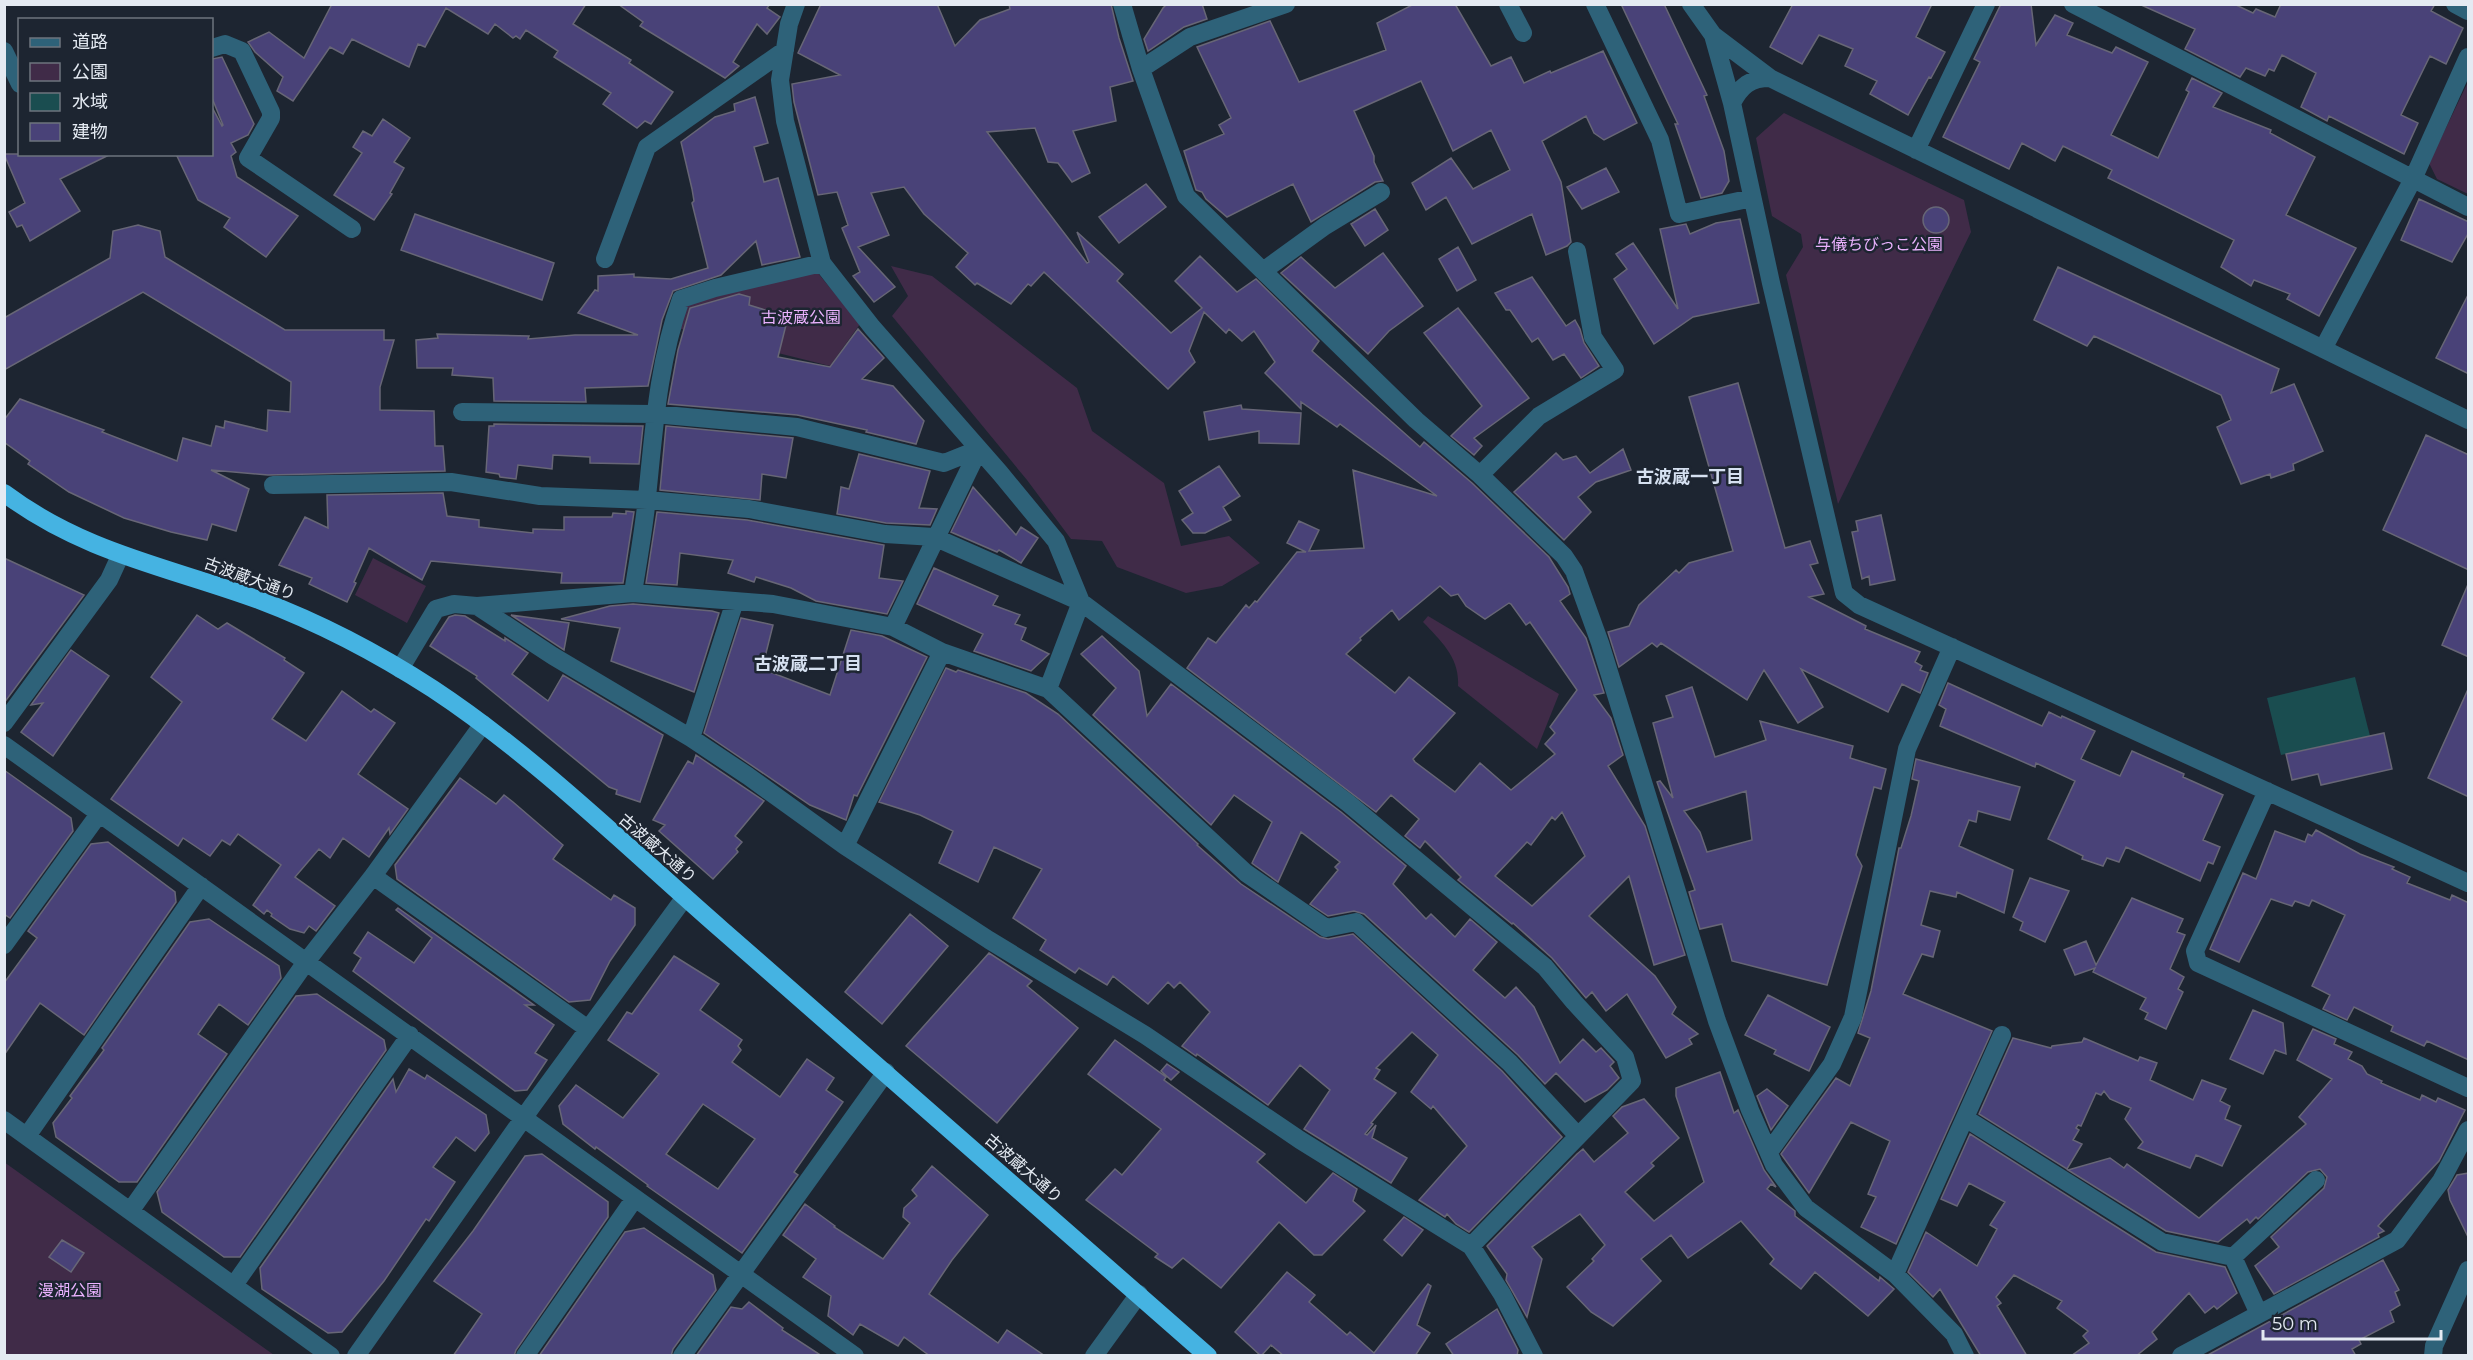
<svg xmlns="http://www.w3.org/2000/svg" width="2473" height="1360" font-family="Montserrat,'Noto Sans JP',sans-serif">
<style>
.green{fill:#402b48}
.water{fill:#1a4d50}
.building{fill:#494278;stroke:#676676;stroke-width:1.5;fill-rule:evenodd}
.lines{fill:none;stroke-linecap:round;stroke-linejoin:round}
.minor{stroke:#2e6279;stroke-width:18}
.highway{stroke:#45b3e2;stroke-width:18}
.labels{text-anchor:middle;stroke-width:5;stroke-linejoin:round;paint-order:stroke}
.park-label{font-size:16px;fill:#eab2fe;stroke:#1d2531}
.street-label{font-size:16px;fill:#e4eaf2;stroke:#1d2531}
.neighbourhood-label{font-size:18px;font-weight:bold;fill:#d5e0f0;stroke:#1d2531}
</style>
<rect width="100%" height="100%" fill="#1d2531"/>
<path class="green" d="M2468 82V194L2437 179 2429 163Z
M1784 113 1964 200 1971 232 1838 504 1786 275 1803 247 1801 234 1772 216 1756 138Z
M891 266 932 276 1077 388 1092 431 1164 483 1181 546 1229 536 1260 563 1222 586 1186 593 1117 567 1102 541 1071 539 1027 480 892 316 908 296Z
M817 272 860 324 830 366 677 328 685 302Z
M373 558 426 586 407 623 355 595Z
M1428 616 1559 694 1537 749 1458 686C1460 658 1441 641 1423 622Z
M4 1162 25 1177 274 1355H5Z"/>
<path class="water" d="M2355 677 2370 736 2281 755 2267 698Z"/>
<path class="building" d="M332 4H586L573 24 631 60 629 63 673 92 651 124 645 121 637 128 603 104 611 93 554 57 558 51 526 30 520 39 516 36 513 38 495 24 488 34 446 8 425 47 418 44 409 67 352 39 343 54 330 47 293 101 277 91 283 77 255 52 248 42 269 32 304 58Z
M618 4H770L767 8 780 17 767 34 757 24 733 62 739 66 725 78 640 26 643 22Z
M821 4H937L955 46 980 20 1010 9 1009 4H1111L1119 38 1133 81 1110 87 1116 121 1073 131 1090 173 1072 182 1058 163 1048 162 1035 128 987 132 1087 263 1089 262 1077 232 1123 274 1117 281 1171 333 1202 308 1175 281 1200 256 1237 292 1256 279 1319 341 1312 351 1420 447 1424 442 1472 483 1549 557 1568 587 1570 594 1560 601 1586 638 1604 693 1594 695 1611 718 1623 755 1608 766 1645 826 1685 955 1654 965 1629 876 1589 916 1655 976 1676 1007 1672 1014 1698 1034 1689 1039 1692 1044 1666 1058 1627 994 1606 1011 1592 992 1586 998 1552 958 1513 923 1512 924 1458 880 1461 877 1425 841 1420 848 1405 836 1419 819 1391 795 1376 812 1187 668 1208 638 1216 643 1246 605 1249 608 1255 601 1257 602 1297 552H1306L1287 543 1299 521 1319 530 1309 551 1364 548 1353 470 1437 496 1340 424 1337 427 1301 402V409L1265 373 1275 362 1254 331 1242 341 1229 329 1226 333 1204 312 1189 351 1195 362 1168 389 1044 272 1031 286 1028 284 1011 304 977 283 975 285 956 267 968 253 924 214 904 187 871 193 889 235 858 247 895 287 874 302 853 276 860 272 842 228 848 225 837 192 818 195 794 102 792 84 840 75 798 53ZM1440 586 1451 596 1458 594 1466 606 1485 619 1509 603 1511 604 1526 625 1530 622 1577 690 1550 727 1555 733 1545 744 1555 754 1511 790 1480 763 1455 792 1415 762 1413 759 1455 713 1409 677 1395 693 1346 654 1361 640 1360 638 1392 610 1399 620ZM1562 812 1585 856 1532 906 1495 876 1527 842 1531 845 1552 817 1555 820Z
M1167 4H1202L1207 19 1184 27 1148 51 1144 39 1163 8Z
M1414 4H1455L1491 66 1511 57 1524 83 1550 71 1551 73 1603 51 1637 123 1604 140 1594 133 1586 116 1542 141 1561 182 1571 242 1567 246 1546 255 1532 214 1472 244 1446 197 1426 210 1412 183 1451 158 1473 189 1510 170 1491 130 1453 151 1421 81 1354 111 1374 156V162L1383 181 1375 182 1311 222 1293 184 1227 217 1206 199 1202 192 1196 190 1184 151 1224 134 1219 125 1231 118 1197 47 1270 21 1299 82 1386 50 1377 23Z
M1621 4H1664L1707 95 1704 96 1724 151 1729 181 1722 193 1701 198 1675 124H1678Z
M1793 4H1932L1916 37 1945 52 1931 78 1929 77 1908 115 1870 94 1877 81 1845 66 1853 49 1819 35 1802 64 1770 47Z
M2001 4H2031L2036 45 2055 15 2073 23 2067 35 2112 53 2116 47 2148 62 2111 135 2158 158 2189 92 2186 90 2192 78 2222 93 2213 107 2271 130 2270 133 2315 157 2286 215 2356 248 2319 316 2287 299 2290 294 2254 280 2251 286 2221 267 2234 240 2108 178 2112 170 2063 146 2055 161 2022 143 2009 169 1943 137 1980 62 1974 59Z
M2139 4H2234L2253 13 2256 9 2275 17 2281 4H2435L2431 11 2463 28 2446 64 2430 56 2401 115 2418 123 2404 154 2329 116 2327 121 2301 107 2316 73 2282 55 2274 71 2269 69 2265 76 2246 68 2240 77 2185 49 2195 29Z
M222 57 254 124 248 135 231 143 236 152 231 156 237 177 298 216 266 257 224 227 230 218 198 200 176 154H212V107L222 126 223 125 212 98V59Z
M755 97 768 143 754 147 764 182 778 178 800 257 762 265 756 241 721 275 673 291 662 320 648 386 585 388 586 402 494 401 493 378 452 375 453 368H417L416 340 438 338 437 334 529 336 528 339 575 335H638L578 313 595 290 598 291V276L634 274V277L671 279 708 268 692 203 694 201 692 189 681 142 715 117 735 111 734 104Z
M383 119 410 138 394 162 404 168 390 193 392 194 374 220 334 195 362 153 353 147 363 131 372 136Z
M4 154H111L60 179 80 211 30 241 22 225 17 227 9 212 25 203Z
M1606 168 1619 192 1582 209 1567 187Z
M1146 184 1166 207 1119 243 1099 217Z
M2419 199 2469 222V232L2452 262 2401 240Z
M1923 220a13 13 0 1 1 26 0a13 13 0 1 1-26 0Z
M1375 209 1388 230 1365 246 1351 224Z
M415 214 554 263 542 300 401 250Z
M1740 219 1759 303 1693 317 1654 344 1614 279 1627 269 1616 254 1633 243 1678 309 1660 229 1686 224 1690 234 1716 223Z
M138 225 160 231 165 257 285 330H384V340H394L380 387V410L434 411 435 446H443L445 471 268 475 211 470 249 489 236 531 212 524 207 540 171 532 124 518 69 492 28 464 30 461 4 442V420L20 399 104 430 102 432 177 461 183 438 211 446 216 426 224 428 225 421 267 431 268 410 290 412 291 382 143 292 4 370V318L110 258 113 231Z
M1458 247 1476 280 1457 291 1439 259Z
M1383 253 1423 306 1389 331 1368 354 1281 273 1301 257 1335 288Z
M2058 267 2279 369 2271 393 2294 384 2323 451 2293 464 2294 470 2271 478 2270 474 2241 484 2217 427 2231 420 2221 395 2094 336 2087 346 2034 320Z
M1532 277 1566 326 1575 320 1580 329 1584 343 1599 366 1581 378 1564 354 1553 360 1538 338 1532 342 1510 310H1506L1495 293Z
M2469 293V374L2436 358Z
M739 294 750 297 749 305 788 317 778 357 830 367 858 329 884 358 862 379 893 386 924 421 916 444 866 432 867 430 797 415 668 404 678 350 690 308Z
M1458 308 1529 398 1474 438 1482 446 1474 455 1451 436 1482 406 1424 333Z
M1738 383 1785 548 1810 541 1818 563 1810 565 1824 594 1809 597 1866 626 1865 629 1920 652 1915 662 1922 666 1920 670 1928 673 1920 693 1902 684 1888 712 1801 669 1823 707 1798 723 1764 670 1747 700 1661 643 1657 647 1652 643 1619 667 1608 632 1629 626 1639 605 1676 570 1679 573 1689 563 1733 551 1689 397Z
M1241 405 1242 409 1301 413 1299 444 1259 443V431L1209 440 1204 412Z
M494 424 643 426 639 464 590 463V457L553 455 552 469 518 465 516 479 500 477 499 474 486 472 489 426H494Z
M666 426 793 438 786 478 762 474 760 500 660 490Z
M2426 435 2469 455V570L2383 530Z
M1623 449 1631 470 1596 482 1578 497 1591 512 1564 540 1514 492 1556 453 1563 460 1576 456 1590 473Z
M859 454 930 471 919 508 937 509 930 525 886 523 837 514 841 487 849 489Z
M1219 466 1240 496 1223 507 1231 520 1205 533H1193L1182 520 1193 513 1179 491Z
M973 487 1016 535 1021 527 1038 538 1021 563 999 550 997 552 951 532Z
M443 493 447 516 479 520V527L533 533V529L564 530V517H612L613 513 626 514V511L634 512 623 583H561L562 573 431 561 422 580 369 548 354 582 356 583 347 602 309 584 312 578 279 565 305 517 328 528 327 495Z
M657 512 747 520 884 545 879 578 903 581 887 614 816 601 791 588 756 577 754 582 728 573 733 560 680 553 677 585 646 583Z
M1881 515 1895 580 1870 585 1869 576 1862 579 1852 532 1858 531 1856 521Z
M4 558 84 595 4 703Z
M934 568 998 596 993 605 1020 615 1015 624 1026 628 1021 640 1049 654 1031 671 974 651 983 634 917 604Z
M2469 582V657L2442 645Z
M633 604 712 611 719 613 694 692 611 661 620 628 561 619 610 606Z
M197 615 218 629 227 623 285 658 284 660 304 673 272 719 306 741 342 691 371 712 374 709 395 723 358 774 408 809 390 834 389 828 369 857 343 838 330 858 319 849 295 877 335 906 316 931 309 926 304 933 290 929 271 916 272 914 267 910 264 914 253 905 281 865 238 834 230 845 222 840 210 856 183 838 178 846 111 799 182 702 151 677Z
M455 615 465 616 505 641V638L528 653 512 674 548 701 563 675 663 735 640 802 616 794 617 790 609 787 476 678 477 676 430 646 449 617Z
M511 615 569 623 564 650Z
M741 618 773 625 762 669 830 695 851 630 882 636 927 657 857 796 854 795 846 820 810 805 704 733Z
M1102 636 1139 671 1147 716 1171 684 1341 812 1406 866 1393 884 1426 919 1431 914 1455 937 1470 919 1497 942 1473 970 1505 998 1516 987 1534 1007 1560 1063 1583 1039 1596 1052 1601 1048 1614 1062 1610 1066 1619 1078 1607 1090 1585 1102 1556 1073 1545 1084 1518 1055 1364 914 1354 911 1328 916 1310 904 1338 870 1335 867 1340 862 1301 832 1278 882 1253 864 1252 863 1272 822 1234 795 1211 825 1093 715 1116 688 1081 654Z
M71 650 109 676 53 756 21 732 43 703 31 705Z
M946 668 956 672 958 670 1026 693 1058 714 1198 844 1197 845 1241 884 1320 937 1328 939 1353 934 1502 1071 1562 1137 1469 1232 1456 1224 1447 1214 1445 1217 1419 1200 1467 1146 1433 1106 1431 1109 1411 1092 1438 1055 1412 1032 1376 1068 1380 1070 1374 1079 1396 1093 1371 1123 1373 1124 1365 1134 1367 1135 1376 1125 1372 1138 1407 1158 1391 1183 1304 1129 1330 1090 1300 1065 1268 1105 1197 1054 1196 1056 1182 1046 1210 1012 1180 982 1174 988 1168 982 1148 1004 1113 976 1107 985 1079 968 1075 973 1040 950 1046 940 1013 918 1042 869 994 847 978 882 939 863 953 831 920 815 879 802Z
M1948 683 2042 726 2049 712 2061 718 2062 716 2095 731 2081 759 2120 776 2132 751 2184 774 2183 777 2223 795 2203 840 2220 847 2213 864 2208 862 2200 881 2126 847 2119 862 2107 858 2103 866 2082 859 2083 856 2048 839 2075 781 2036 763 2035 767 1940 726 1946 709 1939 705Z
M1692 687 1715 757 1766 740 1760 721 1853 746 1850 758 1886 769 1881 789 1874 787 1856 855 1862 866 1827 985 1732 961 1722 924 1700 929 1689 892 1695 890 1657 782 1660 781 1673 798 1653 723 1673 717 1666 696ZM1746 791 1752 840 1707 852 1700 832 1684 811Z
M2469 687V797L2428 778Z
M2384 733 2392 769 2321 785 2318 774 2292 780 2286 754Z
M696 755 764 801 735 836 742 842 736 849 738 852 713 879 659 831 665 825 653 820 688 761 693 764Z
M1916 759 2020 787 2010 820 1978 811 1976 822 1969 820 1959 846 2013 870 2004 913 1957 892 1956 897 1930 891 1921 925 1940 931 1933 957 1922 954 1903 994 1992 1031 1896 1244 1861 1227 1876 1197 1868 1194 1890 1141 1851 1122 1809 1193 1781 1154 1836 1078 1850 1086 1870 1038 1858 1033 1871 991 1899 848H1901L1911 816 1919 781 1912 779Z
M4 770 71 818 73 831 10 918 4 914Z
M460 778 496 804 504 795 513 802 563 845 553 859 611 900 614 895 635 908V925L610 961 590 1000 569 1002 397 879 395 865Z
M2316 830 2360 854 2394 867 2392 869 2410 877 2407 883 2450 900 2452 895 2469 903V1060L2427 1041 2424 1046 2391 1031 2393 1026 2354 1007 2347 1020 2323 1009 2330 995 2312 986 2345 915 2312 900 2309 906 2295 901 2292 906 2271 899 2239 962 2210 949 2243 873 2256 879 2275 831 2305 842 2308 834 2312 836Z
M108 842 175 892 176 902 84 1035 40 1003 4 1055V983L37 938 28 931 91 844Z
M2030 878 2069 891 2045 942 2020 930 2023 922 2013 917Z
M2132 898 2183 919 2177 932 2185 935 2170 969 2184 977 2178 989 2183 992 2166 1029 2145 1019 2148 1013 2140 1009 2146 998 2093 972 2095 968 2075 975 2064 950 2086 941 2096 965Z
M398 908 534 1005H525L554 1025 535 1053 547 1060 527 1090 515 1091 353 971 361 958 354 953 368 932 414 963 432 938 396 910Z
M910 914 948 946 882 1024 845 992Z
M209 919 279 966 281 978 248 1025 219 1004 198 1034 227 1054 137 1182H119L56 1137 53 1123 72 1098 70 1096 104 1050 102 1048 190 922Z
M989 953 1032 981 1027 986 1078 1028 997 1123 906 1046Z
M674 956 719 984 700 1010 742 1040 738 1046 741 1050 732 1062 780 1097 807 1059 834 1078 826 1090 843 1102 794 1172 798 1175 742 1253 647 1186 648 1185 596 1147 595 1149 563 1124 559 1106 576 1085 623 1118 659 1074 608 1040 627 1012 632 1014ZM703 1104 755 1139 718 1189 666 1154Z
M317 994 384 1040 386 1050 240 1257H224L162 1212 157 1192 296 996Z
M1768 995 1830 1027 1809 1071 1774 1054 1776 1050 1745 1035Z
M2253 1010 2283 1023 2286 1054 2275 1050 2263 1074 2230 1059Z
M2313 1029 2336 1039 2334 1044 2352 1052 2348 1059 2362 1066 2367 1074 2382 1081 2381 1083 2420 1100 2422 1095 2436 1102 2438 1098 2465 1110 2439 1161 2378 1226 2384 1231 2378 1234 2379 1237 2274 1294 2255 1266 2279 1247 2271 1237 2324 1188 2327 1177 2320 1169 2308 1172 2258 1219 2256 1217 2250 1223 2247 1219 2218 1242 2166 1231 2068 1170 2110 1158 2124 1168 2127 1164 2199 1218 2306 1124 2299 1117 2332 1079 2297 1060Z
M2013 1038 2051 1048 2052 1046 2082 1042 2084 1038 2138 1061 2140 1057 2157 1063 2150 1080 2193 1100 2202 1080 2226 1089 2220 1101 2230 1106 2225 1119 2241 1126 2222 1166 2196 1155 2190 1168 2138 1148 2143 1142 2125 1119 2131 1108 2110 1099 2104 1091 2101 1095 2096 1093 2081 1126 2078 1125 2076 1128 2079 1130 2073 1140 2082 1144 2067 1169 1979 1114Z
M1115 1040 1166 1077 1164 1080 1265 1154 1257 1162 1306 1203 1333 1173 1357 1189 1353 1201 1365 1211 1322 1255H1314L1279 1222 1221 1288 1183 1258 1172 1268 1155 1257 1158 1254 1086 1200 1115 1169 1122 1175 1161 1129 1088 1074Z
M1167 1064 1179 1072 1171 1080 1161 1071Z
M409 1069 425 1079 427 1075 486 1115 489 1133 475 1151 456 1137 433 1167 455 1182 429 1221 426 1219 384 1281 342 1332 328 1333 262 1289 260 1268 393 1079 396 1092Z
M1720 1072 1734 1113 1738 1110 1764 1170 1776 1187 1771 1184 1767 1189 1795 1211V1216L1879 1281 1880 1277 1894 1289 1868 1316 1815 1272 1801 1289 1770 1264 1774 1259 1741 1221 1688 1258 1671 1235 1641 1259 1661 1281 1613 1326 1591 1312 1567 1287 1594 1261 1592 1259 1605 1245 1580 1214 1532 1247 1542 1259 1527 1317 1506 1280 1507 1274 1487 1246 1577 1154 1583 1149 1594 1162 1628 1133 1613 1116 1622 1107 1644 1099 1679 1138 1651 1163 1654 1166 1625 1192 1654 1221 1704 1182 1676 1096V1088Z
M1767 1089 1788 1106 1771 1130 1757 1096Z
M1970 1134 2156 1252 2225 1267 2237 1293 2217 1309 2214 1306 2205 1313 2189 1293 2152 1332 2157 1339 2136 1356H2071L2089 1343 2083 1336 2088 1331 2057 1308 2062 1301 2014 1275 1996 1297 2001 1303 1997 1306 2027 1356H1981L1940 1289 1933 1297 1908 1272 1926 1232 1977 1266 1997 1229 1990 1225 2005 1202 1969 1183 1957 1206 1941 1199Z
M542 1154 608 1202V1217L516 1350 514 1356H453L482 1314 434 1281 473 1231 525 1156Z
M932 1166 988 1215 952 1260 929 1294 998 1343 1007 1330 1045 1356H930L904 1337 898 1346 860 1324 853 1335 828 1316 831 1296 803 1277 816 1259 783 1235 805 1204 835 1226 834 1227 883 1259 910 1223 903 1217 904 1208 917 1196 912 1190Z
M2469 1173V1239L2450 1200 2448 1190 2457 1175Z
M1404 1217 1423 1230 1402 1256 1384 1240Z
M644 1228 713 1275 716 1290 673 1349 671 1356H539L625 1232Z
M62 1240 84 1253 71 1272 49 1257Z
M2383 1260 2399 1290 2395 1292 2400 1305 2390 1311 2394 1322 2359 1340 2361 1344 2352 1349 2356 1356H2206Z
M1287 1272 1315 1295 1309 1302 1347 1335 1350 1332 1374 1353 1428 1284 1431 1286 1417 1325 1430 1333 1415 1356H1284L1271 1345 1261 1356 1235 1332Z
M749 1302 783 1328 782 1330 822 1356H696L731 1307 742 1309Z
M1497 1309 1518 1350 1517 1356H1454L1446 1344Z"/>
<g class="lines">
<path class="minor" d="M796 4 789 24 780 80 785 121 822 263 872 327 1000 473 1056 541 1081 602 1048 689
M1122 4 1141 69 1186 196 1416 420 1480 475 1564 556 1574 571 1600 643 1717 1021 1750 1110 1774 1165 1806 1208 1895 1274 1954 1334 1965 1356
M1508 4 1523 33
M1595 4 1660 140 1679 214 1752 198
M1691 4 1713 35 1770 78 2468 420
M2073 4 2468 207
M2455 4 2468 11
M1713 35 1732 103 1771 283 1844 593 1859 605 2468 883
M212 48 225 44 242 51 271 112V118L248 158 352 229
M4 51 20 84
M1141 69 1190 37 1286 4
M1732 103C1741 86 1750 78 1770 78
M1916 150 1986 4
M605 259 647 147 785 50
M1263 271 1325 226 1381 192
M2323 349 2413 179 2468 57
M462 412 654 414 797 427 944 463 979 449
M1480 475 1539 416 1615 370 1593 337 1577 251
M273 485 451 482 540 496 647 500 749 509 885 534 934 537 1081 602 1348 803 1545 967 1574 1002 1625 1057 1632 1081 1471 1246
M633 593C638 561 644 529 647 497 654 430 658 363 681 299L715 288 822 263
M477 606 553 656 691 738 748 776 845 846 989 940 1145 1035 1300 1140 1471 1246 1502 1294 1534 1356
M893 627 979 449
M400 669 436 609 454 604 477 606 633 593 773 604 893 627 942 652 1048 689 1246 873 1326 928 1356 922 1510 1063 1578 1136
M4 723 109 580 120 556
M691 738 735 601
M4 745 855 1356
M2267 791 2195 951 2198 963 2468 1088
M845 846 942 652
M373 876 588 1029
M4 945 99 814
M1965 1118 2162 1242 2233 1257 2259 1314
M4 1120 331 1356
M27 1136 201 886
M1769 1152 1832 1064 1853 1017 1907 749 1952 647
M131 1210 306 962 373 876 483 724
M2233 1257 2316 1180
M1895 1274 2002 1035
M234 1285 410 1035
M356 1356 532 1106 685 897
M525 1356 635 1198
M682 1356 886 1072
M1094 1356 1139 1294
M2181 1356 2397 1240 2441 1181 2468 1130
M2433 1356 2434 1346 2468 1270"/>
<path class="highway" d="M4 493C84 553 169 567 259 600 320 623 379 654 433 689 536 757 628 848 722 930 884 1071 1046 1213 1208 1356"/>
</g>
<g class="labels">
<g class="park-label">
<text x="1879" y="250">与儀ちびっこ公園</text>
<text x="801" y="323">古波蔵公園</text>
<text x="70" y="1296">漫湖公園</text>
</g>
<g class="street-label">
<text transform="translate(250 578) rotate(20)" y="6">古波蔵大通り</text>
<text transform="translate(658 848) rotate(41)" y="6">古波蔵大通り</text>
<text transform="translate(1024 1168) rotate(41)" y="6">古波蔵大通り</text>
</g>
<g class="neighbourhood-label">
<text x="1690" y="483">古波蔵一丁目</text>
<text x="808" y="670">古波蔵二丁目</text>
</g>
</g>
<rect width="2473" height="1360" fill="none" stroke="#e4eaf2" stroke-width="12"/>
<rect x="18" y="18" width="195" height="138" fill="#1d2531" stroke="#6d747e" stroke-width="1.5"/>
<rect x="30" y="38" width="30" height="9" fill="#2e6279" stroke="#6d747e" stroke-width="1.5"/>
<text x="72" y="48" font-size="18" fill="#e4eaf2">道路</text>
<rect x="30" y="63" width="30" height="18" fill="#402b48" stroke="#6d747e" stroke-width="1.5"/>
<text x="72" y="78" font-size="18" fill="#e4eaf2">公園</text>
<rect x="30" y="93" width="30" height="18" fill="#1a4d50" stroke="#6d747e" stroke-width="1.5"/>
<text x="72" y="108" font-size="18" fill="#e4eaf2">水域</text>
<rect x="30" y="123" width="30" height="18" fill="#494278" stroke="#6d747e" stroke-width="1.5"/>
<text x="72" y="138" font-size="18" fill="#e4eaf2">建物</text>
<path d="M2263 1330v9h178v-9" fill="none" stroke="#e4eaf2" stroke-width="3"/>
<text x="2272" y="1330" font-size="18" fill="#e4eaf2" stroke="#1d2531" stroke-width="4.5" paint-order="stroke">50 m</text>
</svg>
